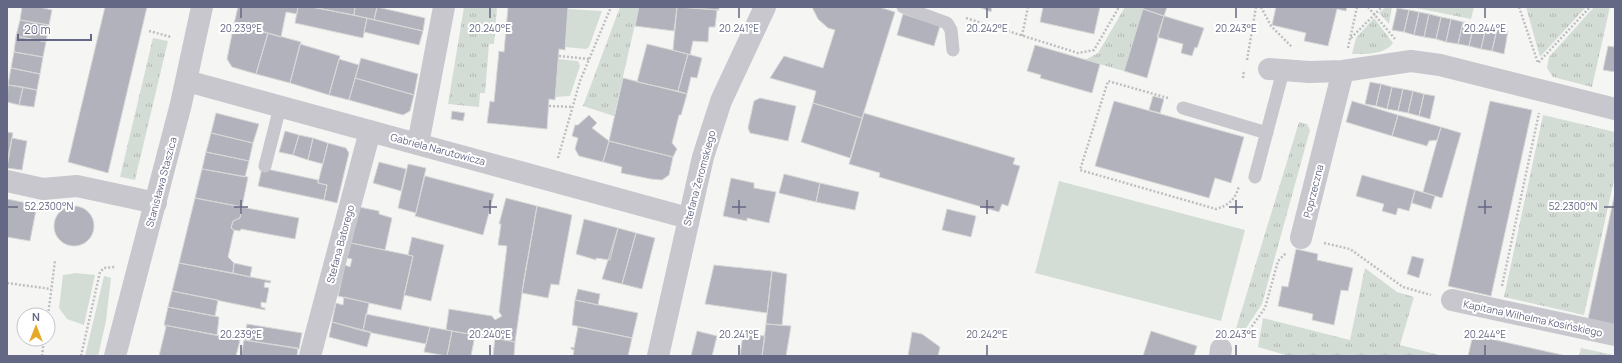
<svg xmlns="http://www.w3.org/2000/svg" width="1622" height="363" font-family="Manrope,sans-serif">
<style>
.grass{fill:url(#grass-tufts)}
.green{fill:#d4ddd5}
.building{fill:#b1b2bc;stroke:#d7d8d6}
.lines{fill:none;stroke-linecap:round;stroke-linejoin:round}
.path{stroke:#bebec2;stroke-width:2.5;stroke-dasharray:2 2;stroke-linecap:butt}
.service{stroke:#c7c7cd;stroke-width:13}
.minor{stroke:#c7c7cd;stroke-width:22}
.tertiary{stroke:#c7c7cd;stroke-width:22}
.ticks{fill:none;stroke:#656884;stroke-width:1.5}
.labels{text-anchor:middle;stroke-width:4;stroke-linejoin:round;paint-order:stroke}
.street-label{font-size:10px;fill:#656884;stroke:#fff}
.ticks-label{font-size:10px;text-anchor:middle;fill:#656884;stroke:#fff;stroke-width:4;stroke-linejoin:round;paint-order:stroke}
</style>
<defs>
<pattern id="grass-tufts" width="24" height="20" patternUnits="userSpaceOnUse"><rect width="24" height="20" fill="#d4ddd5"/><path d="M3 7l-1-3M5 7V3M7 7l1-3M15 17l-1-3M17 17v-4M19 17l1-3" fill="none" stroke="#b0b7b2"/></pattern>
</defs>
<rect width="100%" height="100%" fill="#f5f6f3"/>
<path class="grass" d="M464 7H497L494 44H489L485 93H480L479 107 448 104Z
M620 7H639L614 116 583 106Z
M1125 7H1144L1124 71 1085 60 1098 53Z
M1386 7H1392L1389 24 1379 13Z
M1411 7H1474L1471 19Z
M1526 7H1586L1540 57Z
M1594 7H1610L1592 87 1553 77 1547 68 1549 57Z
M1374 18 1393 43C1385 55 1365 54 1352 54L1356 38Z
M153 38 168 41 135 180 120 177Z
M1543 115 1615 132V176L1584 315 1504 297Z
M1299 122 1307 124 1310 130 1262 304 1242 334 1235 332Z
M1365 268 1397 292 1414 297 1400 345 1443 356H1289L1258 347 1263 318 1350 340Z
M1581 348 1614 355V356H1579Z"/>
<path class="green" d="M568 9 602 11 589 47 586 49 565 47Z
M558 59 578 61 580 66 570 96 555 97Z
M1059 181 1245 230 1221 321 1035 273Z
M76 273 95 275 84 325 67 319 59 308 63 275Z
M104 276 111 278 106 321 98 356H85Z"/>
<path class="building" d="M22 7H39L52 10 49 25 20 20Z
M105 7H147L108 173 68 162Z
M238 7H298L297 14 286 12 281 37 234 24Z
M298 7H312L367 18 363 38 295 23Z
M312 7H355L354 15Z
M355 7H377L374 20 354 15Z
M377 7 425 18 423 31 374 20Z
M508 7H568L565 50 559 49 555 100 549 99 547 129 487 123 490 101 494 102 499 51 504 52Z
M639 7H677L674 31 635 26Z
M677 7 719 10H717L715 27H709L708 42 693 41 690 55 673 50Z
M680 7H719V10Z
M812 7H879L895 12 862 118 813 103 816 91 770 78 784 56 823 68 835 30 828 28 818 19Z
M979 7H992L991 12Z
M1043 7H1100L1094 34 1040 22Z
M1144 7H1167L1164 16 1143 9Z
M1276 7H1347L1346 11 1337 9 1328 46 1304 41 1306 33 1272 25Z
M1397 8 1409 10 1404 32 1392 30Z
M1143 9 1164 16 1147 78 1124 71Z
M1409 10 1419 12 1414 35 1404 32Z
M1419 12 1429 14 1424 37 1414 35Z
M903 14 940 26 934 46 897 35Z
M1429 14 1441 17 1436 39 1424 37Z
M1164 16 1204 28 1197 48 1195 47 1192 56 1181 53 1183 44 1157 37Z
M1441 17 1451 19 1446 42 1436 39Z
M367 18 423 31 419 45 364 32Z
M1451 19 1463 22 1458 44 1446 42Z
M20 20 49 25 46 42 16 36Z
M1463 22 1474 24 1469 46 1458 44Z
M234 24 268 33 256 74 232 67 227 59Z
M1474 24 1486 27 1481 49 1469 46Z
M1486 27 1497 29 1492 51 1481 49Z
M1497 29 1508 31 1504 54 1492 51Z
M268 33 301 42 290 83 256 74Z
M16 36 46 42 43 57 14 52Z
M1615 41V72L1603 70 1608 46 1614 47Z
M300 44 340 56 329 95 290 83Z
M647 44 688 54 678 91 637 82Z
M1035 45 1100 64 1092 93 1040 78 1041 75 1027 71Z
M14 52 43 57 40 74 11 68Z
M688 54 702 58 697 78 691 77 687 94 678 91Z
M361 58 418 74 414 95 355 78Z
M339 59 359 65 349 100 329 95Z
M11 68 40 74 37 90 8 85Z
M355 78 414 95 410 111 403 115 349 100Z
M623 78 687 94 681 115H679L672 143 677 149 673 157 609 141Z
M1370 82 1381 84 1376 106 1365 104Z
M1381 84 1392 87 1387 109 1376 106Z
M8 85 23 87 19 105 7 102Z
M23 87 37 90 34 107 19 105Z
M1392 87 1403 89 1398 111 1387 109Z
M1403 89 1413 91 1408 113 1398 111Z
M1413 91 1424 94 1419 116 1408 113Z
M1424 94 1435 96 1430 119 1419 116Z
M1153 96 1164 99 1160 113 1149 110Z
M760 98 796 106 788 141 750 133 748 128 754 101Z
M1114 101 1244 137 1231 183 1215 178 1209 198 1095 166Z
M1352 101 1398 115 1392 136 1346 122Z
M1490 101 1532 110 1491 296 1448 286Z
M813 103 862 118 850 158 801 142Z
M452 111 465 113 463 121 451 119Z
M216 113 259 124 253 143 211 133Z
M864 113 1015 158 1013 164 1020 166 1008 206 1002 204 999 212 879 177 880 173 849 164Z
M589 115 597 123 592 128 609 141 603 162 579 156 575 149 578 138 572 136 575 125H578Z
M1398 115 1441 127 1437 140 1429 141 1427 146 1392 136Z
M1441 127 1461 133 1442 198 1423 192Z
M285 131 299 135 293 155 279 152Z
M7 132 13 133 7 162Z
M211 133 253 143 249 161 206 152Z
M299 135 313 138 308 160 293 155Z
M12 138 27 141 22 170 7 168Z
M313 138 328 143 323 164 308 160Z
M609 141 673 157 669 175 662 180 651 179 621 173 622 167 603 162Z
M328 143 346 148 349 153 337 203 324 200 327 185 318 183Z
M206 152 249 161 245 177 202 169Z
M379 162 406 169 401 191 373 183Z
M408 164 426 168 416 213 398 208Z
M262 168 318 180V183L327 185 324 200 258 186Z
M202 169 248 177 242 207 195 198Z
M784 174 820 183 816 202 779 193Z
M1362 175 1415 190 1409 211 1398 208 1396 215 1382 211 1384 204 1356 196Z
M425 176 494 194 483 235 415 216Z
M731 178 754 183V188L776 192 769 223 747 218V221L723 216Z
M820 183 859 192 855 210 816 202Z
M1415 190 1435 196 1431 209 1412 203Z
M1615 192V325L1588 319Z
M195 198 242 207 240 218 233 221 231 228 234 230 228 257 234 263 233 273 179 263Z
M506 198 537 206 524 279 515 342 446 330 449 309 492 316 495 320 502 316 499 312 507 246 498 245 501 224H499Z
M7 199 37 205 30 241 7 237Z
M54 226a20 20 0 1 1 40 0a20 20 0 1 1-40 0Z
M537 206 572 215 559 285 551 284 548 298 522 293Z
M242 207 299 218 295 239 241 229 240 231 234 230 231 228 233 221 240 218Z
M359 207 379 211V214L392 218 385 250 351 243Z
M947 209 976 216 971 237 942 230Z
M584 219 618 228 610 260 596 258V260L576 254Z
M618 228 636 233 622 284 602 279Z
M636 233 655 238 642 289 622 284Z
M412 237 444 245 431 301 404 295 413 256 408 255Z
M351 243 413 256 401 310 338 296 345 265 350 267 352 259 347 258Z
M1296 249 1318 254 1317 260 1353 268 1348 291 1341 290 1334 325 1312 320 1313 314 1278 306 1282 286 1288 287Z
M1412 256 1424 259 1419 278 1407 274Z
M179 263 271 281 270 283 265 282 264 287 269 288 266 303 261 302V307L265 308V310L172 291Z
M234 263 252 267 250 277 233 273Z
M714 265 772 271 767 313 705 304Z
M772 271 787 274 782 325 766 324Z
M578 289 600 294 598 305 575 300Z
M172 291 218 300 215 316 168 307Z
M344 297 369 303 363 331 332 322 336 303 343 305Z
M575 300 638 313 632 338 572 325Z
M168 307 219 317 217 335 164 325Z
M366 314 430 327 426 344 363 331Z
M332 322 371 332 367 347 329 337Z
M247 324 302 333 299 349 244 340Z
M766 324 791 326 786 356H762Z
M164 325 240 340 236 356H159L166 327Z
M430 327 452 331 447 356 424 352Z
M578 327 632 338 628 356H573L574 350 571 349V347L574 348Z
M452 331 475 335 471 356H447Z
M697 331 717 336 712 356H691Z
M1151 331 1197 346 1194 356H1143Z
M912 332 922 334 940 347 938 356H908Z
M743 334 765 336 762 356H740Z
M1473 335 1567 356H1468Z
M495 338 515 342 514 356H493Z
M244 340 298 348 297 356H241Z"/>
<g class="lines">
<path class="path" d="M1261 7 1271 26 1292 47
M1368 7 1395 39
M1519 7 1538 63 1590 7
M966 18 1078 53 1094 50 1119 7
M149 31 171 37
M1022 36 1028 7
M1351 38 1382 7
M1348 48 1357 7
M559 56 589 59
M1247 60 1256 7
M1243 78 1244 70
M1168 98 1108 81 1080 170 1216 209C1229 205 1235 200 1239 186
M549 106 572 107
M558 158 580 81 611 7
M1324 243 1350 249 1403 287 1431 295
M7 283 51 289
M1502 286 1539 113
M48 315 55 261
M1241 338 1245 336 1265 308 1278 261 1286 253
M42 356 44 339
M81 356 100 272 104 268 115 267"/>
<path class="service" d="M903 7 947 23 951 30 953 50
M1183 108 1267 133
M265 166 280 107
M1255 177 1283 71"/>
<path class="minor" d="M1269 69 1309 72 1343 71 1411 61 1440 65 1615 109
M187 81 688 218
M418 144 444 7
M7 181 43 189 77 186 156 203
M1301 238 1343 71
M1452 300 1615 335
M310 356 370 131
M658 356 703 157 721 101 765 7
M1220 356 1221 349"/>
<path class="tertiary" d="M115 356 181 104 202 7"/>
</g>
<path class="ticks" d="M241 8V18M490 8V18M739 8V18M987 8V18M1236 8V18M1485 8V18M241 200V214M490 200V214M739 200V214M987 200V214M1236 200V214M1485 200V214M8 207H18M234 207H248M483 207H497M732 207H746M980 207H994M1229 207H1243M1478 207H1492M1604 207H1614M241 345V355M490 345V355M739 345V355M987 345V355M1236 345V355M1485 345V355"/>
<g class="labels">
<g class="street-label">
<text transform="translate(438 149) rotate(15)" y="4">Gabriela Narutowicza</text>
<text transform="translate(699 178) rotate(-75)" y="4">Stefana Żeromskiego</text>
<text transform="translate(161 182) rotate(-75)" y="4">Stanisława Staszica</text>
<text transform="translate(1313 191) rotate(-76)" y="4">Poprzeczna</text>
<text transform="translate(340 244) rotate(-75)" y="4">Stefana Batorego</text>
<text transform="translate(1533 318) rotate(12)" y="4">Kapitana Wilhelma Kosińskiego</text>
</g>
</g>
<g class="ticks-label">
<text x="241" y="32">20.239°E</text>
<text x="490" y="32">20.240°E</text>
<text x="739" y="32">20.241°E</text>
<text x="987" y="32">20.242°E</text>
<text x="1236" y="32">20.243°E</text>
<text x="1485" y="32">20.244°E</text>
<text x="49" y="210">52.2300°N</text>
<text x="1573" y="210">52.2300°N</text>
<text x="241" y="338">20.239°E</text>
<text x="490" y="338">20.240°E</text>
<text x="739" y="338">20.241°E</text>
<text x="987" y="338">20.242°E</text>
<text x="1236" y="338">20.243°E</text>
<text x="1485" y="338">20.244°E</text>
</g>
<rect width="1622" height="363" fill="none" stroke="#656884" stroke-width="16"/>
<g transform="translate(36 327)"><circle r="19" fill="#ffffff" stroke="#c1c3ce"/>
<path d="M0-3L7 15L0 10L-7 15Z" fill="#e4a926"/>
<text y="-6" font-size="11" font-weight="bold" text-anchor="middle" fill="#656884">N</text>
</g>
<path d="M18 34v6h73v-6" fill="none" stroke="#656884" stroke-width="2"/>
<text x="24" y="34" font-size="12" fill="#656884" stroke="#ffffff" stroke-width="3" paint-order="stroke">20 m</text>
</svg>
